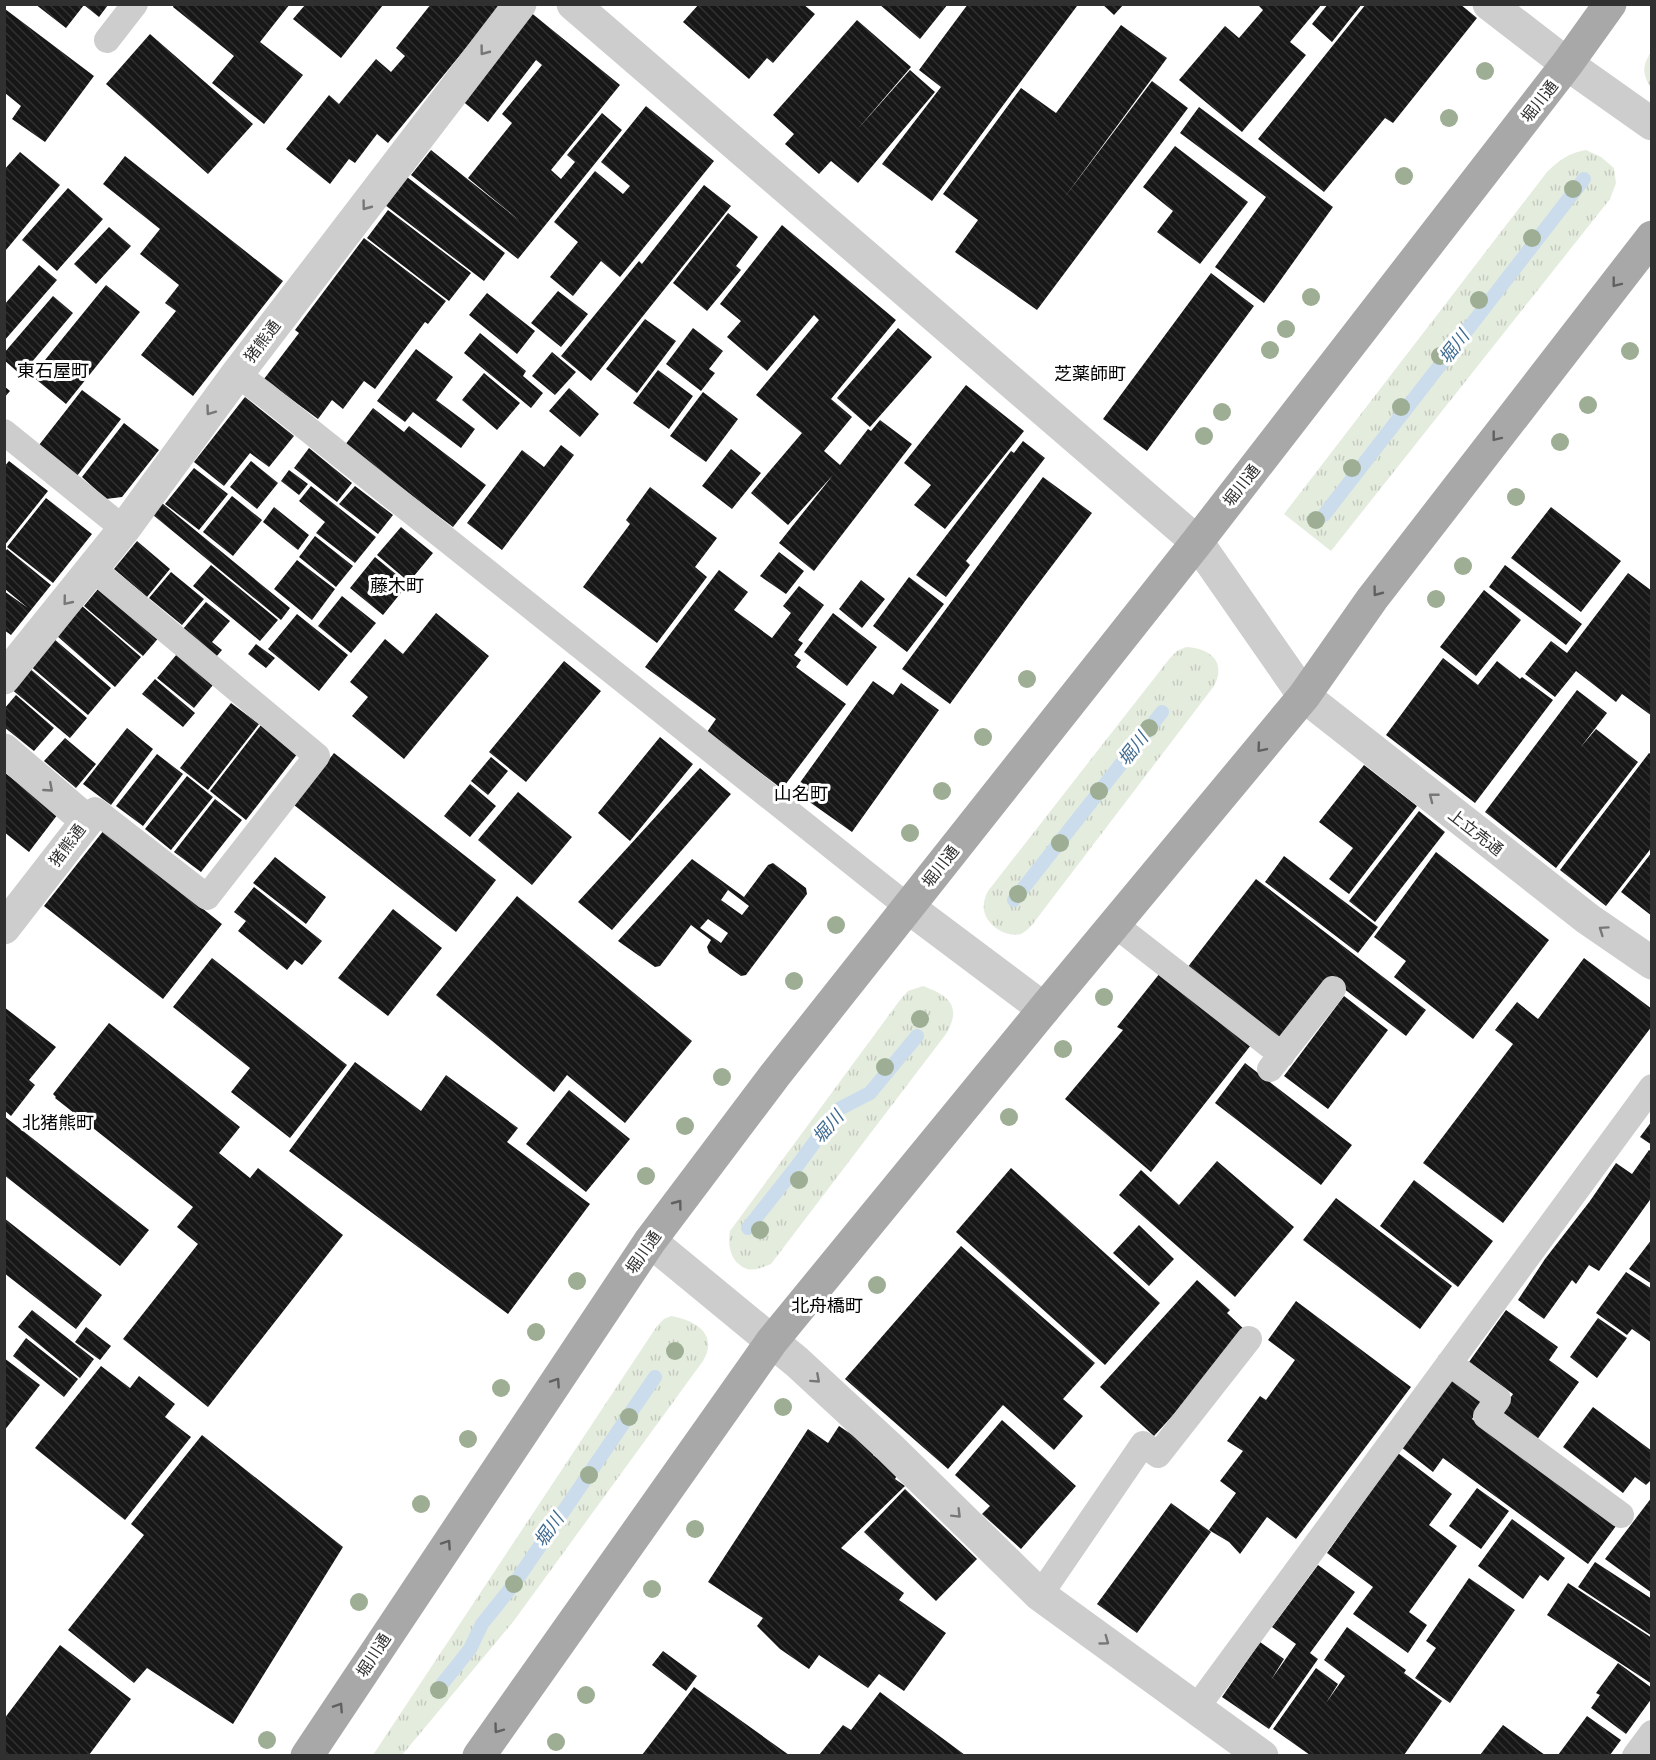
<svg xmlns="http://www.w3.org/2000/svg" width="1656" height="1760" font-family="'Noto Sans','Noto Sans JP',sans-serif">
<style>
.grass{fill:url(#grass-tufts)}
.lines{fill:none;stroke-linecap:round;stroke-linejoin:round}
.stream{stroke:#cbdcec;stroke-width:14}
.building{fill:url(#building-back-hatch);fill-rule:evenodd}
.lane{stroke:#cdcdcd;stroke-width:26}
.street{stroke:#cdcdcd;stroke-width:33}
.primary{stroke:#a8a8a8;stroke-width:33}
.tree{fill:#9eae94}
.oneway{stroke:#777}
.oneway2{stroke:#606060}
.labels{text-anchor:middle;stroke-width:6;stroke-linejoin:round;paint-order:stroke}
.street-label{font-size:16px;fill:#303030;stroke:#fff}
.water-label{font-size:18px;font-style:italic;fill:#3e6a91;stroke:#fff}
.neighbourhood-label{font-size:18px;fill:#000;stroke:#fff}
</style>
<defs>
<pattern id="grass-tufts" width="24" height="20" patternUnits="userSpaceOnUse" patternTransform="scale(1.5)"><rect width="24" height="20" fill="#e4ecde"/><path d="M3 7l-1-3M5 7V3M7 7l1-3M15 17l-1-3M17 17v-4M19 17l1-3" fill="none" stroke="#c4cbbf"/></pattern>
<pattern id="building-back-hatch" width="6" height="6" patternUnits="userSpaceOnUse" patternTransform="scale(1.5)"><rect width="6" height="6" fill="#171717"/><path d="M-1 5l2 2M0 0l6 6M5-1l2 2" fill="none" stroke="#303030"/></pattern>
</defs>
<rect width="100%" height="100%" fill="#fff"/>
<path class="grass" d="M1651 52V88C1642 73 1642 67 1651 52Z
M1586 150 1601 157 1614 168 1616 183 1610 199 1331 551 1284 514 1547 172C1559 160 1569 153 1586 150Z
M1186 647C1210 648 1227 662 1214 686L1032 925C1029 928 1025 932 1021 934 1006 938 986 925 984 910 983 903 985 897 988 891L1170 658 1177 651Z
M923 986C950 996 962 1007 946 1034L771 1264C764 1267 755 1271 747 1269 731 1264 727 1245 730 1231L900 1000 908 991Z
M671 1316C695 1320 719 1334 703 1361L513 1622 402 1755H373L657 1326 664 1319Z"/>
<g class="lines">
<path class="stream" d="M1324 515 1584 179
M1014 900 1162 712
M748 1228 797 1166 839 1109 870 1093 917 1036
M443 1683 470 1649 482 1624 514 1584 655 1377"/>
</g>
<path class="building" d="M35 4H84L108 5 99 17 84 5 66 28Z
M174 4H290L260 42 303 75 264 124 212 83 234 56 173 7Z
M431 4H502L388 143 377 134 355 163 349 159 330 184 286 149 329 95 339 104 376 59 391 72 405 56 396 48Z
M699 4H803L815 14 773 63 767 58 749 79 683 22Z
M879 4H948L920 39Z
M968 4H1075L1077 6 932 201 882 164 941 87 919 70Z
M1102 4H1124L1114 15Z
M1257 4H1322L1290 42 1306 55 1242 132 1179 80 1225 26 1239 38 1263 10Z
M1328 4H1362L1332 42 1312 24Z
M1366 4H1460L1477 18 1393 123 1385 118 1324 192 1258 139Z
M305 5H383L341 58 293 19Z
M5 9 94 76 45 142 12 119 21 106 5 93Z
M529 11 620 85 551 170 561 179 575 162 567 155 602 113 622 130 518 259 411 175 431 150 520 221 468 178 512 123 502 114 542 65 536 60 488 122 460 99Z
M857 20 911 67 856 131 910 70 935 92 858 183 831 161 819 174 785 144 794 134 773 115Z
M1121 25 1167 58 1064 198 1152 81 1188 108 1037 310 955 252 978 220 943 194 1021 88 1056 113Z
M150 34 253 124 208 174 106 84Z
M646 106 714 161 620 277 601 261 573 296 550 277 578 242 554 222 595 171 623 194 630 186 601 162Z
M1199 107 1333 207 1264 303 1215 267 1266 197 1180 133Z
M1175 146 1248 202 1200 264 1157 232 1173 211 1143 187Z
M20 152 60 185 6 250 4 248V170Z
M125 156 283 281 193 396 141 355 176 311 165 303 179 285 140 254 160 229 103 184Z
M407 177 505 253 484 281 385 205Z
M704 185 731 206 591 381 561 356 639 261 642 264Z
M68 188 103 219 57 271 22 240Z
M388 210 471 273 449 301 367 238Z
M728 213 758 237 736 266 741 270 707 311 673 283Z
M782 225 896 320 831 399 852 417 824 451 840 465 868 429 871 431 880 420 912 444 814 571 779 543 833 475 788 525 751 493 802 433 756 395 819 320 814 315 767 371 727 337 741 321 720 304Z
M109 227 131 246 96 284 74 264Z
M364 238 446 301 428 324 425 322 375 389 364 381 343 409 332 400 318 419 264 379 299 333 295 330Z
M39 265 57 280 4 341V305Z
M1211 273 1254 306 1147 451 1103 419Z
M106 285 140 312 66 404 32 376Z
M558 291 588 314 561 347 531 323Z
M487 293 535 331 517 354 469 315Z
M53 296 73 313 21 375 4 360V353Z
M645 319 676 341 637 393 606 369Z
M693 328 723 351 709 369 715 373 701 391 666 364Z
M898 328 932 357 870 427 837 398Z
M480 333 526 371 523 376 543 393 531 408 464 353Z
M416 349 453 377 436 400 475 429 461 448 413 412 405 422 377 401Z
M552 352 576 372 555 395 532 376Z
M658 370 693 396 669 429 633 403Z
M484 373 520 403 497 430 462 400Z
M966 385 1024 431 945 529 914 505 931 485 904 463Z
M4 386 10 391 4 398Z
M569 388 599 414 580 437 549 411Z
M82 390 121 419 77 476 39 445Z
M703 392 738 419 706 462 670 436Z
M245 397 294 436 269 467 250 453 224 486 194 462Z
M373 408 404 432 409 426 486 485 453 527 345 445Z
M124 423 159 450 122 497 106 499 82 477Z
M1023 441 1045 458 966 561 970 565 946 597 916 575 1011 451 1014 453Z
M561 445 574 455 502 550 467 523 522 450 544 467Z
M309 448 352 483 337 502 294 468Z
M731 449 761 473 732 509 702 486Z
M9 461 48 491 4 546V467Z
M251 461 278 483 257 509 230 487Z
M194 468 228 494 199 530 165 504Z
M289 470 308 484 299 495 281 481Z
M1043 477 1092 513 1026 600 950 704 902 669Z
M311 486 376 537 355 563 316 533 325 522 299 501Z
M355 486 393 515 378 534 339 504Z
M650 487 717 538 695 567 707 577 657 643 583 587 630 524 626 520Z
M232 496 262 520 233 556 203 532Z
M46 498 92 534 53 583 7 547Z
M162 503 290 608 281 620 153 515Z
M274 507 309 535 298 550 263 522Z
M1551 507 1621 561 1581 612 1511 558Z
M401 527 433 553 409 582 377 555Z
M315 536 353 566 336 587 299 557Z
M137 541 170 569 147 597 114 569Z
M7 549 51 585 11 635 4 630V591L28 608 5 589V552Z
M779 552 804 571 786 594 760 576Z
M375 557 408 584 383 615 350 588Z
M297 560 335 589 312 620 274 589Z
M211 565 278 620 260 641 193 586Z
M1505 565 1582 624 1566 645 1489 587Z
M719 570 748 592 734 610 772 638 791 613 783 606 799 586 824 605 798 640 803 643 794 655 801 660 796 667 846 704 782 789 707 732 716 719 645 667Z
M171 572 204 599 182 625 149 598Z
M1628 573 1652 591V716L1622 694 1616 702 1576 671 1555 697 1525 674 1551 641 1567 653Z
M909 577 944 604 907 652 873 626Z
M861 580 885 599 862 628 839 609Z
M102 584 161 635 143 656 84 606Z
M1484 590 1521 620 1476 676 1440 647Z
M342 596 376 623 351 653 318 626Z
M206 602 230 621 212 642 222 650 216 657 183 629Z
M82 606 141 657 115 687 56 635Z
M436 613 489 656 404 759 352 716 368 697 350 682 385 639 403 654Z
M833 613 877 647 847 686 804 652Z
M297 614 348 655 319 691 268 649Z
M53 638 111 688 88 715 29 665Z
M256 644 275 658 266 668 248 654Z
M177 654 213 685 194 708 157 678Z
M1443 658 1478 685 1497 661 1520 679 1522 677 1553 700 1475 803 1386 735Z
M564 661 601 691 526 782 489 752Z
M28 667 87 718 70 738 10 688Z
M155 679 195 713 183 727 142 694Z
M873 681 893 695 901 683 939 710 852 832 794 791Z
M1577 690 1607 713 1580 748 1596 729 1638 762 1556 868 1485 812Z
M16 695 54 728 34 751 4 727V709Z
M231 703 259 724 208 790 180 768Z
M261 725 298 753 246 820 210 791Z
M127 728 153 749 111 805 83 784Z
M660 737 693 764 630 841 598 813Z
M65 738 96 764 76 788 44 761Z
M334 753 496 880 456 932 294 805Z
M1649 753 1652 755V847L1606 906 1560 870Z
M157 754 183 774 143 826 116 806Z
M491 757 508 771 488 795 471 781Z
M1364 765 1417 806 1349 894 1329 879 1353 848 1319 822Z
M700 768 731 794 612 930 578 902Z
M4 772 58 814 29 852 4 832Z
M187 776 213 797 171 850 145 829Z
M470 784 496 806 470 837 444 816Z
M518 792 572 837 532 885 478 840Z
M215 799 242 820 201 872 174 852Z
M1419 811 1445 832 1375 922 1349 901Z
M104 830 222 924 163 999 44 906Z
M1436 852 1549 940 1473 1039 1394 977 1406 961 1374 937Z
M1652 852V916L1621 892Z
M1284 856 1378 927 1358 953 1265 882Z
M275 857 326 897 306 924 253 883Z
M692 859 744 897 768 865 773 863 806 888 807 894 746 975 741 976 709 953 707 947 711 940 691 925 660 966 655 967 618 941ZM728 890 749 906 742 915 721 900ZM708 919 728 933 721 943 700 928Z
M1256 879 1426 1010 1406 1036 1331 979 1283 1042 1187 968Z
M254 887 322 941 302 965 295 960 287 970 238 931 246 921 234 912Z
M517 896 692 1041 625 1123 567 1075 554 1092 436 995Z
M393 909 442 948 388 1016 338 978Z
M212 958 347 1065 290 1138 231 1092 250 1068 173 1007Z
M1584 958 1652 1009V1026L1503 1223 1423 1163 1513 1044 1495 1030 1517 1002 1538 1019Z
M1160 973 1251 1045 1151 1172 1065 1099 1123 1030 1117 1027Z
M1344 996 1388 1030 1328 1109 1284 1076Z
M4 1007 56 1047 29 1080 35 1085 11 1116 4 1110Z
M109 1023 240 1127 219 1153 250 1178 258 1168 343 1235 208 1407 123 1339 198 1244 177 1227 193 1207 55 1098 56 1097 53 1094Z
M355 1062 421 1111 446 1075 518 1128 507 1142 590 1204 508 1314 289 1151Z
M1245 1063 1352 1145 1321 1185 1215 1103Z
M569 1090 630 1139 586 1192 526 1144Z
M4 1116 149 1230 120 1266 4 1175Z
M1652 1121V1145L1640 1137Z
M1649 1150 1652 1152V1197L1599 1271 1589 1265 1576 1284 1572 1280 1544 1319 1518 1300 1545 1259 1590 1201 1616 1163 1632 1174Z
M1217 1161 1294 1227 1235 1297 1119 1195 1141 1170 1179 1205Z
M1011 1168 1160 1303 1105 1365 956 1232Z
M1414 1180 1493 1241 1458 1287 1380 1226Z
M1336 1198 1452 1286 1420 1329 1303 1240Z
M4 1218 102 1295 76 1329 4 1273Z
M1139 1225 1174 1259 1149 1286 1113 1253Z
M1652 1239V1284L1629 1269Z
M961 1246 1095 1363 1063 1399 1083 1416 1054 1450 1003 1405 948 1469 845 1379Z
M1626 1272 1652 1289V1343L1632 1329 1627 1335 1596 1313Z
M1197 1280 1230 1310 1227 1313 1248 1333 1154 1436 1100 1387Z
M1296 1301 1411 1387 1296 1539 1267 1517 1240 1554 1229 1542 1209 1530 1236 1493 1220 1481 1243 1451 1227 1441 1260 1396 1266 1400 1295 1360 1268 1340Z
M32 1310 94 1359 80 1378 18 1327Z
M1506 1310 1558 1347 1549 1360 1579 1382 1536 1441 1500 1413 1513 1394 1469 1362Z
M1598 1318 1627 1338 1597 1378 1570 1357Z
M86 1327 111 1346 100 1360 75 1342Z
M26 1338 78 1379 64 1397 13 1356Z
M4 1358 40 1385 4 1431Z
M101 1366 130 1388 139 1376 175 1404 165 1417 191 1437 125 1520 35 1448Z
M1454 1377 1485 1401 1472 1419 1616 1526 1588 1564 1443 1458 1433 1472 1401 1447Z
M1593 1407 1652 1451V1479L1646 1485 1635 1477 1623 1493 1563 1447Z
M1002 1420 1076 1486 1021 1549 982 1514 990 1506 955 1475Z
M839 1426 875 1450 873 1455 898 1473 895 1479 905 1486 841 1548 904 1593 899 1600 946 1633 904 1691 879 1674 868 1688 819 1655 809 1669 780 1649 757 1626 763 1618 708 1582 808 1429 828 1443Z
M202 1435 343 1547 233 1724 147 1668 134 1683 68 1630 144 1535 131 1524Z
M1398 1453 1452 1494 1429 1525 1457 1546 1409 1612 1427 1625 1408 1653 1353 1614 1373 1587 1327 1553Z
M1477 1488 1509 1511 1481 1549 1449 1526Z
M905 1489 977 1559 936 1601 864 1532Z
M1652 1497V1593L1605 1559Z
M1171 1503 1211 1532 1137 1633 1097 1604Z
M1512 1519 1565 1558 1548 1581 1540 1575 1523 1599 1478 1566Z
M1595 1562 1652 1599V1636L1578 1587Z
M1318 1565 1355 1592 1310 1653 1318 1659 1269 1729 1222 1697 1260 1642 1284 1659 1271 1680 1296 1644 1272 1627Z
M1469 1578 1515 1610 1450 1703 1415 1678 1436 1648 1426 1641Z
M1568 1583 1652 1638V1684L1547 1615Z
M1347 1627 1406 1670 1404 1673 1442 1701 1404 1755H1310L1273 1729 1316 1668 1338 1684 1326 1703 1345 1676 1324 1660Z
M60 1645 131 1699 89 1755H4V1719Z
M663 1651 697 1676 686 1691 652 1665Z
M1618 1663 1652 1688V1698L1626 1734 1591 1708 1600 1695 1596 1693Z
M694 1687 789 1755H642Z
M880 1692 965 1755H819L843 1725 851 1730Z
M1587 1716 1621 1740 1610 1755H1558Z
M1503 1725 1545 1755H1480Z"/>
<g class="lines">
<path class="lane" d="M107 40 135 4
M237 374 265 395 908 907
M4 432 124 529
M87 821 95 810 207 897 317 756 93 569
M1114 924 1282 1055
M1270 1069 1333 989
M1449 1363 1498 1399 1486 1416 1621 1515
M1040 1595 1143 1444 1158 1455 1249 1339
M1197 1707 1652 1087
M1635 1756 1652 1733"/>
<path class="street" d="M573 4 1197 542 1304 696 1588 919 1652 963
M1489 4 1567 64 1652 124
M4 678 124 529 237 374 520 4
M4 750 87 821 4 928
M908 907 1044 1009
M650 1241 797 1362 889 1447 1040 1595 1262 1756"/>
<path class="primary" d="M307 1756 650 1241 775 1075 1197 542 1567 64 1610 4
M479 1756 772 1341 1044 1009 1304 696 1372 599 1652 237"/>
</g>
<g class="tree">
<circle cx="1485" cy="71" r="9"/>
<circle cx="1449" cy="118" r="9"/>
<circle cx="1404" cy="176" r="9"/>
<circle cx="1573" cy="189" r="9"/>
<circle cx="1532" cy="238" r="9"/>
<circle cx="1311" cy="297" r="9"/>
<circle cx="1479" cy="300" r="9"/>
<circle cx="1286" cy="329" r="9"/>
<circle cx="1270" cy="350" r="9"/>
<circle cx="1630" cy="351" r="9"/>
<circle cx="1440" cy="356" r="9"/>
<circle cx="1588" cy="405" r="9"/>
<circle cx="1401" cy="407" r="9"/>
<circle cx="1222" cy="412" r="9"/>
<circle cx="1204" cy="436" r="9"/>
<circle cx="1560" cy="442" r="9"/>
<circle cx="1352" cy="468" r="9"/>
<circle cx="1516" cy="497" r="9"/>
<circle cx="1316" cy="520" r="9"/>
<circle cx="1463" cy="566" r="9"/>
<circle cx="1436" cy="599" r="9"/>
<circle cx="1027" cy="679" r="9"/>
<circle cx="1149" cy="728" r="9"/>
<circle cx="983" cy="737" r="9"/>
<circle cx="942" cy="791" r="9"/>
<circle cx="1099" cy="791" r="9"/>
<circle cx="910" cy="833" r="9"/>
<circle cx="1060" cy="843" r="9"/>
<circle cx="1018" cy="894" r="9"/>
<circle cx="836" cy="925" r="9"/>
<circle cx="794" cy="981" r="9"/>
<circle cx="1104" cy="997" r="9"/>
<circle cx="920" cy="1019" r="9"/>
<circle cx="1063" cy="1049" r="9"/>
<circle cx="885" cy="1067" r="9"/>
<circle cx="722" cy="1077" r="9"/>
<circle cx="1009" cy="1117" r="9"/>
<circle cx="685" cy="1126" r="9"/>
<circle cx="646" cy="1176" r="9"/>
<circle cx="799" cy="1180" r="9"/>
<circle cx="760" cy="1230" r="9"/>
<circle cx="577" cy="1281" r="9"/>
<circle cx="877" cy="1285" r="9"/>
<circle cx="536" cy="1332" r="9"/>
<circle cx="675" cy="1351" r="9"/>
<circle cx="501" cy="1388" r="9"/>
<circle cx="783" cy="1407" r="9"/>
<circle cx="629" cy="1417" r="9"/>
<circle cx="468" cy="1439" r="9"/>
<circle cx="589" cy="1475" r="9"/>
<circle cx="421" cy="1504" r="9"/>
<circle cx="695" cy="1529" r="9"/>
<circle cx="514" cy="1584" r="9"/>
<circle cx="652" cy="1589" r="9"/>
<circle cx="359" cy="1602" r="9"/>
<circle cx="439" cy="1690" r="9"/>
<circle cx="586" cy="1695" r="9"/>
<circle cx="267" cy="1740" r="9"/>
<circle cx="556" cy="1742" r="9"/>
</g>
<defs><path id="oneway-chevron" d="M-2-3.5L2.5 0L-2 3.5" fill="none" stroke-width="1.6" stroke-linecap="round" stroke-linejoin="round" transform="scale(1.5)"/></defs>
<g class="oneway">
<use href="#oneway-chevron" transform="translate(484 51) rotate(127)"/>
<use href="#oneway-chevron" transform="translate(366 206) rotate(127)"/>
<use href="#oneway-chevron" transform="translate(210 411) rotate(126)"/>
<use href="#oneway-chevron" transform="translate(67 601) rotate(129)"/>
<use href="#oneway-chevron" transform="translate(49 788) rotate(41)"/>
<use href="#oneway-chevron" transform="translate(1433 797) rotate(-142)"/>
<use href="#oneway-chevron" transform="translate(1603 930) rotate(-145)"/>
<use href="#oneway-chevron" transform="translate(816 1379) rotate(42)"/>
<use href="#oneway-chevron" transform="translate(957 1514) rotate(45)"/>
<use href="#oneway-chevron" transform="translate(1105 1641) rotate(36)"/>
</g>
<g class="oneway2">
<use href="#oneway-chevron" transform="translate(1616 283) rotate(128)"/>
<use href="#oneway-chevron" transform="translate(1496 437) rotate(128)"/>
<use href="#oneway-chevron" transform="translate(1377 592) rotate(127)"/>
<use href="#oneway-chevron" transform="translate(1261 748) rotate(130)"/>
<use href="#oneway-chevron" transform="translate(678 1204) rotate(-53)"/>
<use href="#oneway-chevron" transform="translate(556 1382) rotate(-56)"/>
<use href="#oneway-chevron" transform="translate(447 1544) rotate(-56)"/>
<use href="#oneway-chevron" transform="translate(339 1707) rotate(-57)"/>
<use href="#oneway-chevron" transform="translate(498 1729) rotate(126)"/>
</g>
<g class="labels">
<g class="street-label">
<text transform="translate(1539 101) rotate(-52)" y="6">堀川通</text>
<text transform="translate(262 341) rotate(-53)" y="6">猪熊通</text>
<text transform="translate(1241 485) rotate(-52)" y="6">堀川通</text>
<text transform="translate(1476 832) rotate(38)" y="6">上立売通</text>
<text transform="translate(67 845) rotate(-53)" y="6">猪熊通</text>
<text transform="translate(940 866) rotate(-52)" y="6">堀川通</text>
<text transform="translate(643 1252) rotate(-55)" y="6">堀川通</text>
<text transform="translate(373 1655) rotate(-57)" y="6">堀川通</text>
</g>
<g class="water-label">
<text transform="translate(1454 347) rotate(-52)" y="6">堀川</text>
<text transform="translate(1133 749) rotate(-52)" y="6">堀川</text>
<text transform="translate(828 1127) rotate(-49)" y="6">堀川</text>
<text transform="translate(549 1530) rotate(-55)" y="6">堀川</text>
</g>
<g class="neighbourhood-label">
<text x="53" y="377">東石屋町</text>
<text x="1090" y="380">芝薬師町</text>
<text x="397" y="592">藤木町</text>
<text x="801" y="800">山名町</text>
<text x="58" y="1129">北猪熊町</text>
<text x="827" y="1312">北舟橋町</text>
</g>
</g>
<rect width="1656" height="1760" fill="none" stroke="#303030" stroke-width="12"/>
</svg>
